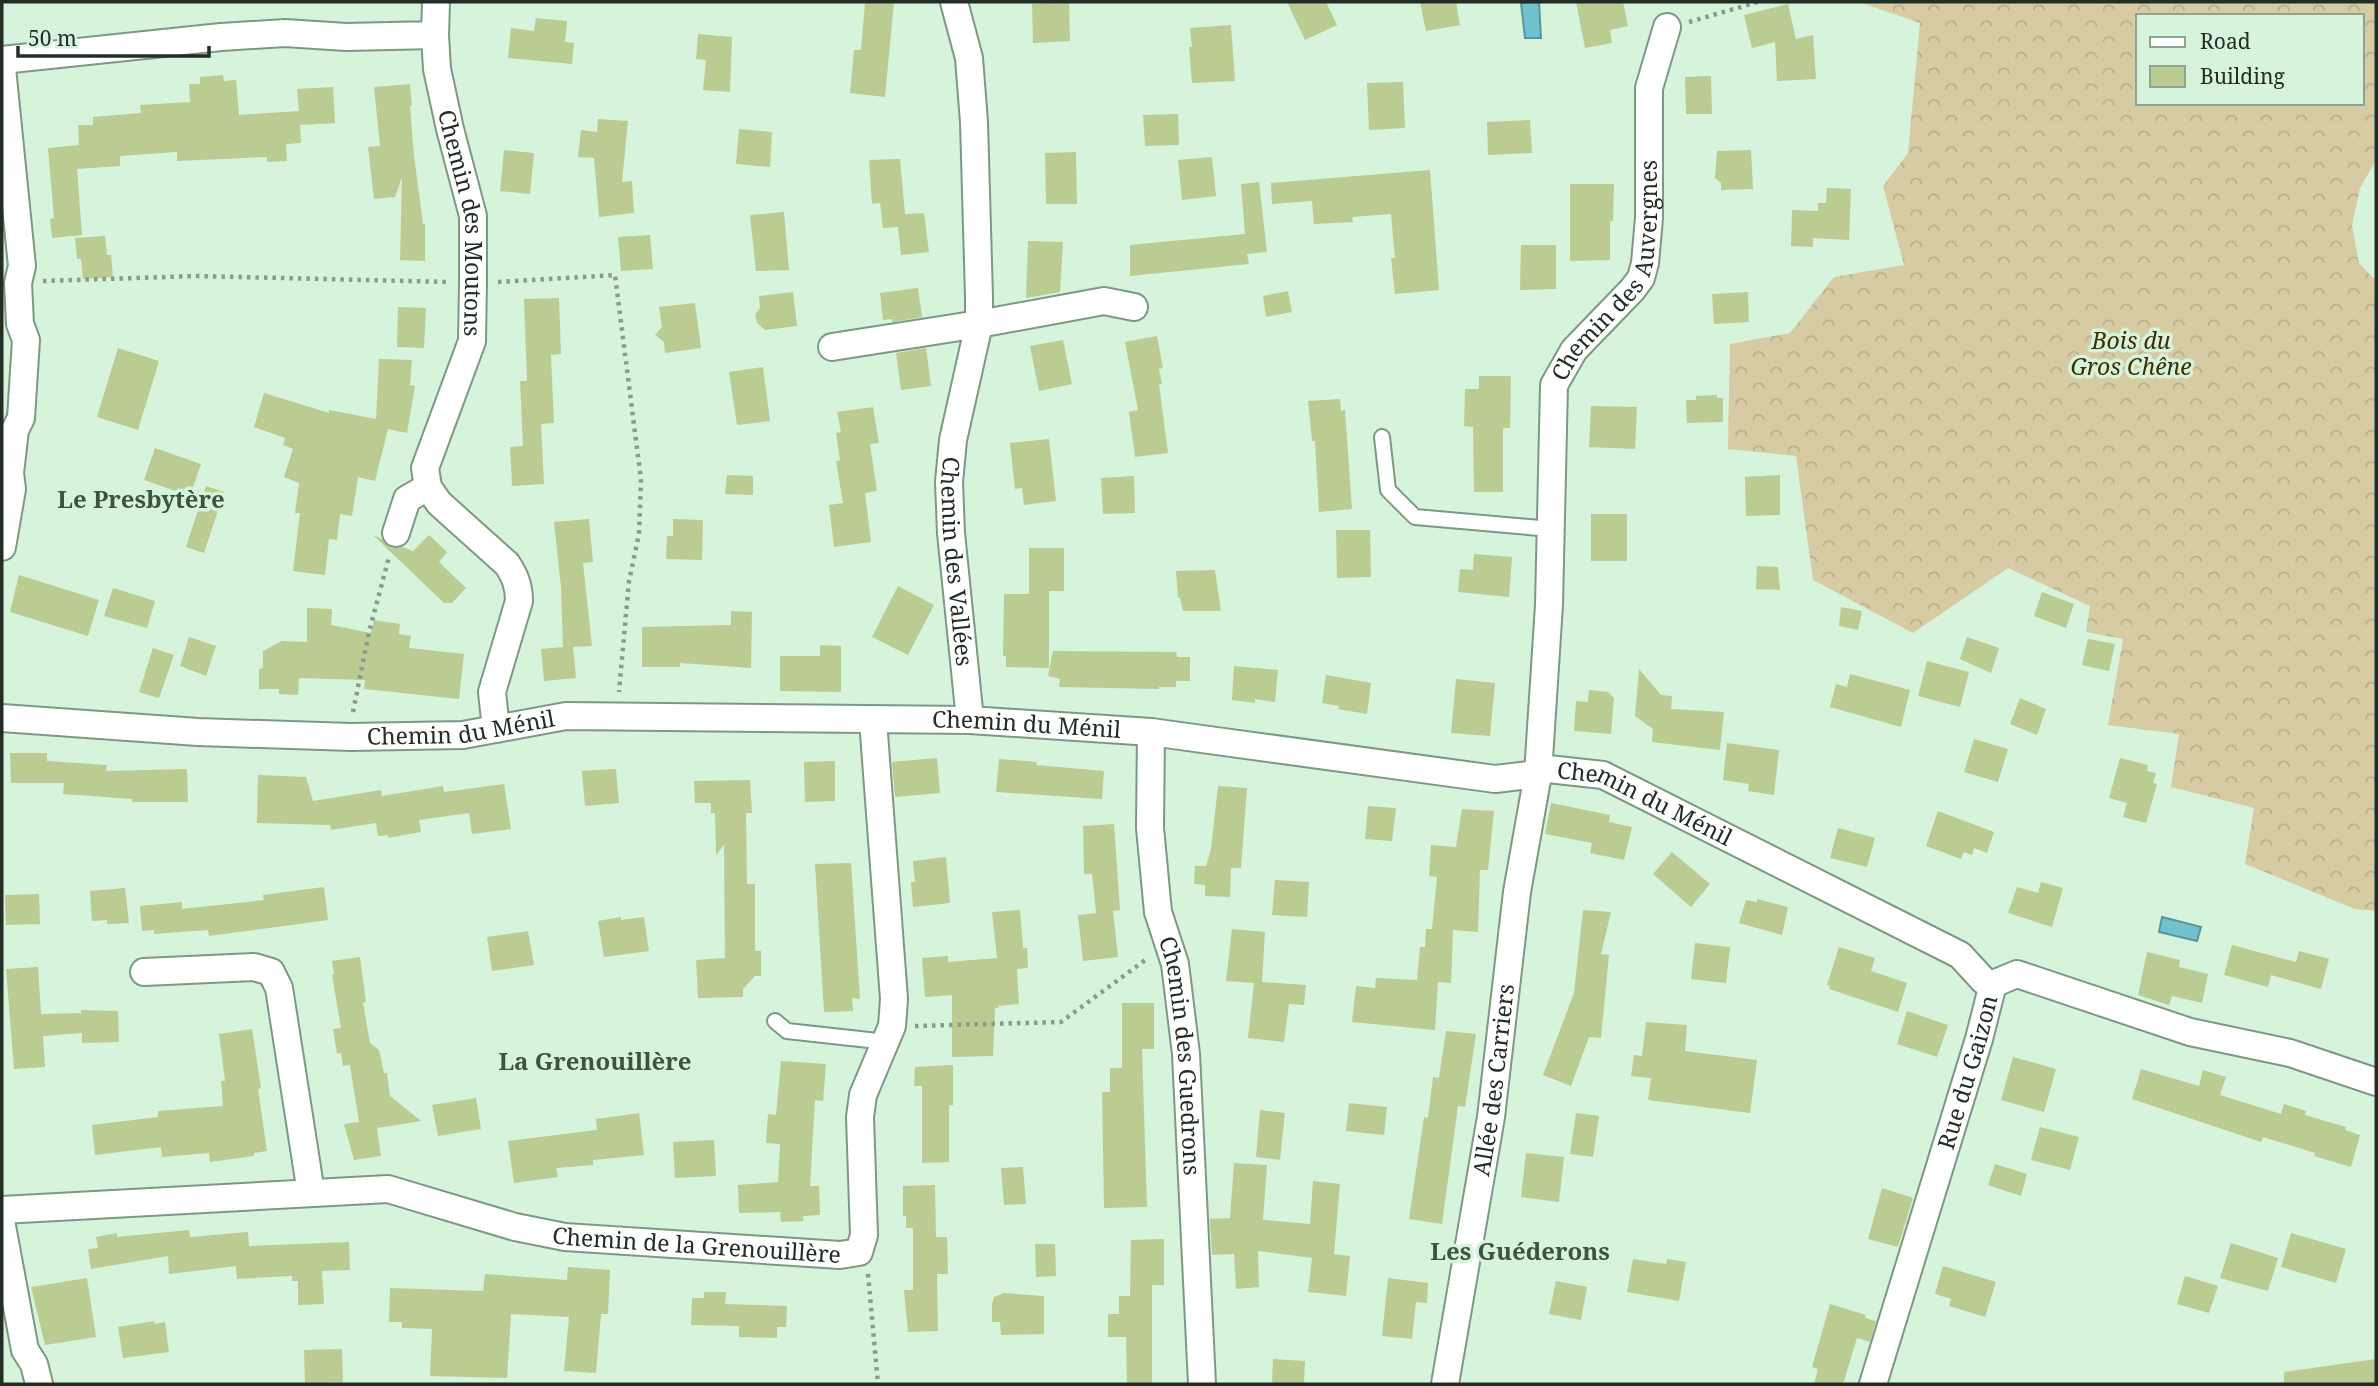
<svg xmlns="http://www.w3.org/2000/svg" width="2378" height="1386" font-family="'Noto Serif',serif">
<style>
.forest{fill:url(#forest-crowns);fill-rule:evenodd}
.water{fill:#72c1cf;stroke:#5a959c;stroke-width:2}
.building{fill:#bacc92}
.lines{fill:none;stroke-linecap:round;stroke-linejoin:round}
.lane-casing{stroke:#7d9983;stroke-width:18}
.street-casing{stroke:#7d9983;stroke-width:30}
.path{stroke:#879c8b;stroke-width:4.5;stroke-dasharray:3.5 5;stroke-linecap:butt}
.lane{stroke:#fff;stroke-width:14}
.street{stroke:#fff;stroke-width:26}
.labels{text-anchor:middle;stroke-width:7;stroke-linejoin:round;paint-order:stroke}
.street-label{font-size:23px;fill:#222d25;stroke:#d6f3dc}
.park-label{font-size:23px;font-style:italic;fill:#3c2f00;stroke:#d6f3dc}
.neighbourhood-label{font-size:24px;font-weight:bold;fill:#3a5440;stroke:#d6f3dc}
</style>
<defs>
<pattern id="forest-crowns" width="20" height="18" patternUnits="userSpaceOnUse" patternTransform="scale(1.75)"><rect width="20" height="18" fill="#d7cba4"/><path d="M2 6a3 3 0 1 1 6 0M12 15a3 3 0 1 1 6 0" fill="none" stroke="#b8af8d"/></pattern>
</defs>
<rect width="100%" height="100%" fill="#d6f3dc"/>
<path class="forest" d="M1859 2H2376V160L2360 188 2352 225 2359 263 2373 278 2376 277V911L2355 909 2245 864 2254 808 2171 787 2179 734 2108 725 2123 639 2086 632 2090 606 2008 568 1913 633 1813 580 1796 456 1728 449 1730 344 1790 333 1834 277 1904 265 1883 186 1908 153 1920 23ZM2138 16H2362V103H2138Z"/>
<path class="water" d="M1539 2 1541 38H1525L1521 3Z
M2162 917 2201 927 2197 941 2159 932Z"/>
<path class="building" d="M865 2H894L885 97 850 93 854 50H861Z
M1069 2 1070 41 1033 43 1032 4Z
M1287 2H1326L1337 25 1305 40Z
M1420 2H1456L1460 25 1426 31Z
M1576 2H1623L1628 26 1610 30 1612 43 1585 48Z
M1788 4 1796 39 1813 35 1816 79 1777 81 1775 42 1752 48 1744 15Z
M536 18 567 21 565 42 574 43 572 64 508 58 511 28 534 31Z
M1231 25 1235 81 1192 83 1189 47H1192L1190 28Z
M698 34 732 37 730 92 703 90 706 60 696 59Z
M223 75 224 81 236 80 239 115 299 111 301 143 286 144 287 161 267 162V157L177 161V152L162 153 120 156V166L77 169 82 235 52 238 50 219 54 218 48 148 79 145 78 125H93V117L141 113 140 105 190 102 189 84H200V77Z
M1711 76 1712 114H1686L1685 77Z
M1403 82 1405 128 1369 130 1367 83Z
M410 84 412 106H410L414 156 423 224H425V261L400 260 402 177 395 197 374 199 368 147 380 146 374 87Z
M333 87 335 123 300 125 297 89Z
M1178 114 1179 145 1145 146 1143 115Z
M598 119 628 121 622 182 632 181 634 213 599 217 594 158 578 157 581 130 597 132Z
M1530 120 1532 153 1488 155 1487 122Z
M739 129 772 132 770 167 736 164Z
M504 150 534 153 530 194 500 191Z
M1751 150 1753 189 1721 190V183L1715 178 1717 151Z
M1076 152 1077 204H1046L1045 153Z
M1212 157 1216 196 1182 200 1178 160Z
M900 159 905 214 924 213 929 252 901 255 898 227 883 228 880 203 872 204 869 160Z
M1430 170 1439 290 1395 294 1391 258H1395L1391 214 1352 217 1353 222 1314 224 1312 201 1272 204 1271 183Z
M1259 182 1267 252 1247 254 1249 264 1130 276V245L1245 234 1241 184Z
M1570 184H1614L1613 221H1610V260L1570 261Z
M1827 188 1851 189 1849 240 1813 238V247L1791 246 1792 210 1818 211V203H1826Z
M784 212 789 270 756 271 750 215Z
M650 235 653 269 621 271 618 237Z
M105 236 107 255H111L113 277 83 279 81 259H77L75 238Z
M1028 241 1063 242 1060 292 1026 298Z
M1521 245H1556V289L1520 290Z
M918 288 922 317 893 322 892 319 883 320 880 293Z
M1288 291 1292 312 1266 317 1263 296Z
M793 292 797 326 765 330 757 323 755 315 760 308 759 296Z
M1748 292 1749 322 1714 324 1712 294Z
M559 298 561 354 551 355 554 423 541 424 544 484 512 486 510 447 523 446 520 381H527L524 299Z
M695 303 701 348 665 353 664 342 655 335 662 327 659 307Z
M398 307 426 308 424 348 397 347Z
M1157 336 1163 368 1159 369 1162 384H1159L1168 453 1135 457 1129 412 1138 410 1125 342Z
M1063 340 1072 384 1039 391 1030 346Z
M118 348 159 361 138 430 97 417Z
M926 348 931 386 901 390 896 353Z
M379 359 412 360 410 385 415 386 407 433 388 429 375 481 358 477 352 516 340 514 337 540 329 539 325 575 293 571 300 513H295L299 483 284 477 293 449 283 445 285 438 254 427 264 393 329 413V410L376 419Z
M763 367 770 421 737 425 729 372Z
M1479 376H1511L1510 428H1503V492H1474L1473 427 1464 426 1465 389H1479Z
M1717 395V398H1723V422L1687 423 1686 400H1696V396Z
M1340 399 1341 411 1345 410 1352 509 1319 512 1315 441H1312L1308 401Z
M1591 406 1637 407 1635 449 1589 447Z
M873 407 879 443 870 444 877 491 865 493 871 542 834 547 829 505 843 503 836 461 840 460 836 433 841 432 837 412Z
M1049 439 1056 501 1024 505 1022 488 1015 489 1010 443Z
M155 448 201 464 190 496 144 480Z
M727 475 753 476V495L725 494Z
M1780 475V515L1746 516 1745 477Z
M1134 476 1135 513 1103 514 1101 478Z
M206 486 224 492 204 553 186 547Z
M1591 514H1627V561H1591Z
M589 519 593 562 583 563 592 646 573 647 576 678 544 681 541 649 563 647 561 587 554 522Z
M673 519 703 520 702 560 666 559 667 536H673Z
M1336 530H1370L1371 577 1337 578Z
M373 535 382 539 391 548 402 547 413 551 429 535 447 552 439 562 466 588 452 603H444Z
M1029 548H1064V591H1049V668L1006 667V656H1003L1004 594H1029Z
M1474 554 1512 557 1509 597 1458 592 1460 569 1473 570Z
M1757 566 1778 567 1780 590 1756 589Z
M1215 570 1221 611H1183L1180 598H1178L1176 571Z
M19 575 99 600 88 636 10 612Z
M898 586 934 605 908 655 872 637Z
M113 588 155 601 147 628 104 616Z
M2042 592 2074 604 2066 628 2034 616Z
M1841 607 1862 611 1858 630 1839 626Z
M307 608 332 609 331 625 371 633 374 620 400 624 399 634 411 636 409 648 464 654 459 699 364 689 365 680 299 678 298 695 279 694V689H259V669L263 668V651L282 641 307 642Z
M731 611 752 612 751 668 680 663V667H642V627L731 625Z
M189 637 216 646 206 676 180 666Z
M1967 637 1999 648 1991 673 1960 659Z
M2088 639 2115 644 2109 671 2082 665Z
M820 645 841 646V692L780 691V656H820Z
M153 648 174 655 159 698 139 692Z
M1053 651 1176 652 1177 657H1190V681H1176V687H1159V689L1059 687 1060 679 1048 676Z
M1927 661 1969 672 1960 707 1918 696Z
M1234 666 1278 670 1275 702 1255 699V703L1232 700Z
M1639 669 1661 695 1672 696 1671 709 1724 712 1720 750 1652 742 1653 729 1635 716Z
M1850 674 1910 690 1901 727 1830 707 1836 684 1847 687Z
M1326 675 1371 683 1367 714 1338 709 1339 706 1322 703Z
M1456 679 1495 683 1490 736 1451 733Z
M1589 690 1608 692 1614 698 1611 734 1574 731 1576 701 1588 702Z
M2020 698 2046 709 2037 735 2010 724Z
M1974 739 2008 749 1998 782 1964 772Z
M1727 743 1779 750 1774 795 1748 791 1749 784 1723 780Z
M10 753H47V761L107 765 106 771 187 769 188 802H132V799L63 794 64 783H11Z
M937 758 940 793 895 797 892 762Z
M2120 758 2148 765 2147 771 2156 773 2153 783 2157 784 2146 823 2123 817 2127 803 2109 798Z
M999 759 1037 762 1036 765 1104 771 1102 799 996 792Z
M835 761V801L805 802 804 762Z
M616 769 619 803 585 806 582 771Z
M258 775 306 777 313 801 381 790 382 796 443 786 444 792 504 784 511 829 472 834 469 813 419 820 421 832 388 838V835L378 836 376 823 331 830 330 825 257 823Z
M750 780 752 813H746L747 884H755V951H761V976H755L743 989V997L698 998 696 960 725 958 724 845 716 855 715 813H711V803H695L694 781Z
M1218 786 1247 788 1241 868H1231L1230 897 1205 896V885L1194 884 1195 866H1206L1211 849Z
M1551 803 1610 815 1609 822 1632 827 1624 860 1590 853 1592 843 1545 834Z
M1368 806 1396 808 1392 841 1365 839Z
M1462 809 1494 811 1488 870H1480L1478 932 1453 930 1451 983 1438 982 1435 1030 1352 1022 1356 986 1375 988 1376 978 1417 980 1420 947H1425L1426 929H1432L1437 877 1429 876 1431 845 1456 847Z
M1938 811 1994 832 1987 853 1974 848 1972 855 1964 852 1961 859 1926 846Z
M1114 824 1120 910 1113 911 1118 957 1083 961 1078 915 1106 912 1096 913 1092 874H1084L1083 826Z
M1838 828 1875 838 1867 867 1830 858Z
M1672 852 1710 884 1691 907 1653 874Z
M946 857 950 903 913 907 911 882H915L913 861Z
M851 863 860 999 852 998 853 1011 824 1012 815 864Z
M1275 880 1309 882 1307 917 1272 915Z
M2041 882 2063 888 2052 927 2008 913 2017 887 2038 893Z
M324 887 328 920 209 936 208 930 154 934V930L142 931 140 906 182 902V909L264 900 263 895Z
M125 888 129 923 107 924V920L92 921 90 891Z
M39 894 40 924 6 925 5 895Z
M1757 899 1788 907 1782 935 1739 923 1746 900 1757 902Z
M1020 910 1023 948H1027L1028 968 1017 969 1019 1004 998 1006 999 1008H995L993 1056 952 1057V995L925 997 922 958 948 956V962L997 958 992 912Z
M1583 910 1611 912 1601 954 1609 955 1601 1038 1589 1037 1571 1086 1543 1075 1574 993Z
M621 917V920L644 917 649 951 604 957 598 921Z
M1232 929 1265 932 1262 982 1306 985 1304 1005 1289 1004 1284 1042 1248 1038 1254 983 1226 981Z
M528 931 534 965 492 971 487 937Z
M1695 943 1730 947 1726 983 1691 979Z
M2232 945 2296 962 2299 951 2329 959 2321 989 2271 975 2268 987 2224 975Z
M1839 947 1875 958 1871 971 1907 983 1898 1012 1829 989 1830 986 1827 985Z
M2147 952 2180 960 2179 967 2208 974 2202 1003 2172 996 2169 1005 2138 995Z
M360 957 366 1002 363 1003 370 1043 379 1050 384 1073H387L390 1096 421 1121 377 1128 381 1156 354 1160 344 1124 359 1122 350 1065 343 1066 341 1053 337 1054 333 1029 341 1028 332 975 334 974 332 961Z
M38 967 41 1014 81 1013V1010L118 1011 119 1042 82 1043V1033L43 1036 45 1067 14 1069 6 969Z
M1122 1003H1154V1049H1142L1147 1207 1104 1208 1102 1092H1110V1068H1122Z
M1907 1011 1948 1025 1937 1057 1897 1044Z
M1646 1022 1687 1025 1685 1051 1757 1060 1750 1113 1648 1100 1651 1078 1631 1076 1634 1055 1642 1056Z
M252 1029 261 1088 258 1089 267 1151 254 1153V1156L210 1162 209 1153 162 1157 161 1147 95 1155 92 1125 158 1117V1111L223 1106 221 1081H225L219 1034Z
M1446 1031 1476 1034 1465 1107 1458 1106 1442 1224 1409 1219 1424 1117 1428 1118 1433 1077 1439 1078Z
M2013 1057 2056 1069 2044 1112 2001 1100Z
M781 1061 826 1064 823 1101 815 1100 810 1186H819L820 1215 803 1216 804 1221 781 1222 780 1212 739 1213 738 1185 778 1182 780 1144 766 1143 768 1114 776 1115Z
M953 1065V1105H949V1162L922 1163V1086H914L915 1067Z
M2141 1069 2199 1086 2203 1070 2226 1077 2220 1095 2281 1114 2284 1104 2306 1111 2305 1115 2346 1127 2345 1130 2360 1135 2351 1167 2314 1156 2315 1153 2263 1137 2261 1142 2132 1099Z
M476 1098 481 1129 438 1136 432 1105Z
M1349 1103 1387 1107 1384 1135 1346 1131Z
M1260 1110 1285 1113 1280 1160 1256 1157Z
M639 1113 644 1155 593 1160V1165L556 1168 558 1177 514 1183 508 1141 597 1130 596 1119Z
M1576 1113 1599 1116 1593 1157 1570 1154Z
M2040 1127 2079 1137 2070 1170 2031 1160Z
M714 1140 716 1176 675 1178 673 1142Z
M1526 1153 1564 1157 1559 1202 1521 1197Z
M1234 1163 1267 1165 1263 1220 1310 1224 1313 1181 1340 1184 1334 1254 1350 1256 1346 1296 1308 1292 1312 1258 1258 1251 1259 1287 1236 1289 1234 1254 1212 1255 1210 1219 1230 1218Z
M1995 1164 2027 1174 2021 1196 1988 1185Z
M1023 1167 1026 1204 1004 1205 1001 1168Z
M935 1185 936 1237H947L948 1274H937L938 1331 908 1332 904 1290H913V1228H906V1216H903V1186Z
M1882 1188 1913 1198 1898 1247 1868 1239Z
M189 1230 190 1237 248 1232 249 1246 349 1242 350 1270 322 1271 324 1304 298 1305V1281H292V1276L237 1279 236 1266 169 1274 168 1256 91 1269 88 1249 98 1248 96 1237 117 1233V1237Z
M2291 1233 2346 1249 2336 1283 2281 1267Z
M1164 1239V1285H1152V1384H1127L1126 1337H1108V1314H1119V1296H1130L1131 1240Z
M2231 1243 2278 1258 2268 1291 2220 1278Z
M1035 1244H1055L1056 1276 1036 1277Z
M1633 1259 1666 1264 1667 1259 1686 1262 1679 1301 1627 1292Z
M1943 1266 1996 1282 1985 1317 1949 1306 1951 1299 1935 1294Z
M568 1267 610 1270 608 1314H601L596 1373 564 1371 569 1317 511 1314 507 1378 430 1376 432 1329 402 1328V1322H389L390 1288 483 1291 485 1274 567 1280Z
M2185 1276 2218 1286 2209 1313 2177 1304Z
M87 1278 96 1337 45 1345 31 1287Z
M1388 1278 1428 1283 1427 1303 1416 1302 1412 1339 1382 1336Z
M1556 1281 1587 1287 1581 1320 1549 1314Z
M704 1292H726L725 1304 787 1306 786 1327H777V1338L739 1337V1326L691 1325 692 1298H704Z
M1004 1293 1044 1296V1334L1001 1335 1000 1322H992V1304L994 1297Z
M1830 1304 1866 1315 1865 1318 1876 1321 1870 1342 1857 1338 1843 1384H1814L1818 1369 1812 1367Z
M154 1321 155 1324 165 1322 169 1352 123 1358 118 1327Z
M342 1349 343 1382 305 1383 304 1350Z
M1273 1359 1305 1361 1304 1384H1272Z
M2376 1359V1384H2284V1372Z"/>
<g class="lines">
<g class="lane-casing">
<path id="lane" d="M1382 437 1388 490 1415 517 1551 529
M775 1021 787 1031 887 1042"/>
</g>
<g class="street-casing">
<g id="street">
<path id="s1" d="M954 2 969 58 974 122 979 297V324L953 440 949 482 951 533 970 720"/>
<path id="s2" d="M435 35 437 69 450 129 473 216V283L472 341 425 468 428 487 439 503 507 564C515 576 519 586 519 601L492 692 496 729"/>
<path d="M2 60 221 37 285 33 346 37 435 35 436 2"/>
<path d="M2 68 22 266 18 283 20 324 26 340 21 418 15 430 10 473 12 489 2 547"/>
<path d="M832 347 979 324 1104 301 1134 307"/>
<path d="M396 533 407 499 428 487"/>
<path id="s3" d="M2 718 198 732 351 737 463 735 566 716 970 720 1151 732 1495 779 1538 774 1548 769 1603 775 1960 955 1984 981 1993 984"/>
<path id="s4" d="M1151 732 1150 828 1158 912 1175 964 1186 1054 1202 1384"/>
<path d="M144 972 254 967 271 972 279 988 311 1193"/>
<path d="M1993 984 2017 974 2190 1032 2290 1053 2376 1082"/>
<path id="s5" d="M2 1210 388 1189 515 1227 565 1237 840 1255 859 1252 864 1235 860 1117 863 1095 892 1026 894 999 873 720"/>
<path d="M2 1226 25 1350 34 1364 39 1384"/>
<path id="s6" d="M1445 1384 1491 1117 1517 892 1538 774 1549 605 1554 385 1574 350 1632 290 1641 278 1645 263 1649 218V88L1667 27"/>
<path id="s7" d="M1873 1384 1979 1039 1993 984"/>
</g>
</g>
<path class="path" d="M1689 22 1758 2
M43 281 197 276 450 282
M498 282 615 275 641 480 639 534 629 581 619 692
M353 712 369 632 389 557
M915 1026 1061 1022 1148 958
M868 1274 878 1384"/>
<use href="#lane" class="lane"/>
<use href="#street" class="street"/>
</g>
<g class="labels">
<g class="street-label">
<text dy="8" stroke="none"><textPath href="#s2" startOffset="191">Chemin des Moutons</textPath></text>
<text dy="8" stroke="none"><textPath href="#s6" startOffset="1139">Chemin des Auvergnes</textPath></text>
<text dy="8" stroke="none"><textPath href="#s1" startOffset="565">Chemin des Vallées</textPath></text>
<text dy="8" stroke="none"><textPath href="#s3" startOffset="1027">Chemin du Ménil</textPath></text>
<text dy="8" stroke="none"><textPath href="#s3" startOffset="460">Chemin du Ménil</textPath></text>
<text dy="8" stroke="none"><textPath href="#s3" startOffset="1657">Chemin du Ménil</textPath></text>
<text dy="8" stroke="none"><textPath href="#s4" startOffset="327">Chemin des Guedrons</textPath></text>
<text dy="8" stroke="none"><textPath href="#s7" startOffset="326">Rue du Gaizon</textPath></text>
<text dy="8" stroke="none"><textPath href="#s6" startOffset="308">Allée des Carriers</textPath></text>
<text dy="8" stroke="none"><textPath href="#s5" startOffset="702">Chemin de la Grenouillère</textPath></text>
</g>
<g class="park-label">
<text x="2131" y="349">Bois du<tspan x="2131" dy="26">Gros Chêne</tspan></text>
</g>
<g class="neighbourhood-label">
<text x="141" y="508">Le Presbytère</text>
<text x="595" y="1070">La Grenouillère</text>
<text x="1520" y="1260">Les Guéderons</text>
</g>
</g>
<rect width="2378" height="1386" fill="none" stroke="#222d25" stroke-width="7"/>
<rect x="2136" y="14" width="228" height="91" fill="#d6f3dc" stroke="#8ea493" stroke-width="2"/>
<rect x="2150" y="37" width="35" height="10" fill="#ffffff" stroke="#8ea493" stroke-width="2"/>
<text x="2200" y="49" font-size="21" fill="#222d25">Road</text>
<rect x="2150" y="66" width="35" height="21" fill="#bacc92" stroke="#8ea493" stroke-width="2"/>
<text x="2200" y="84" font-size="21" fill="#222d25">Building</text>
<path d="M18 46v10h191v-10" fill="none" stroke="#222d25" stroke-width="3.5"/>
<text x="28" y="46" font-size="21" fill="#222d25" stroke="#d6f3dc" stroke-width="5" paint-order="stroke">50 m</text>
</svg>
